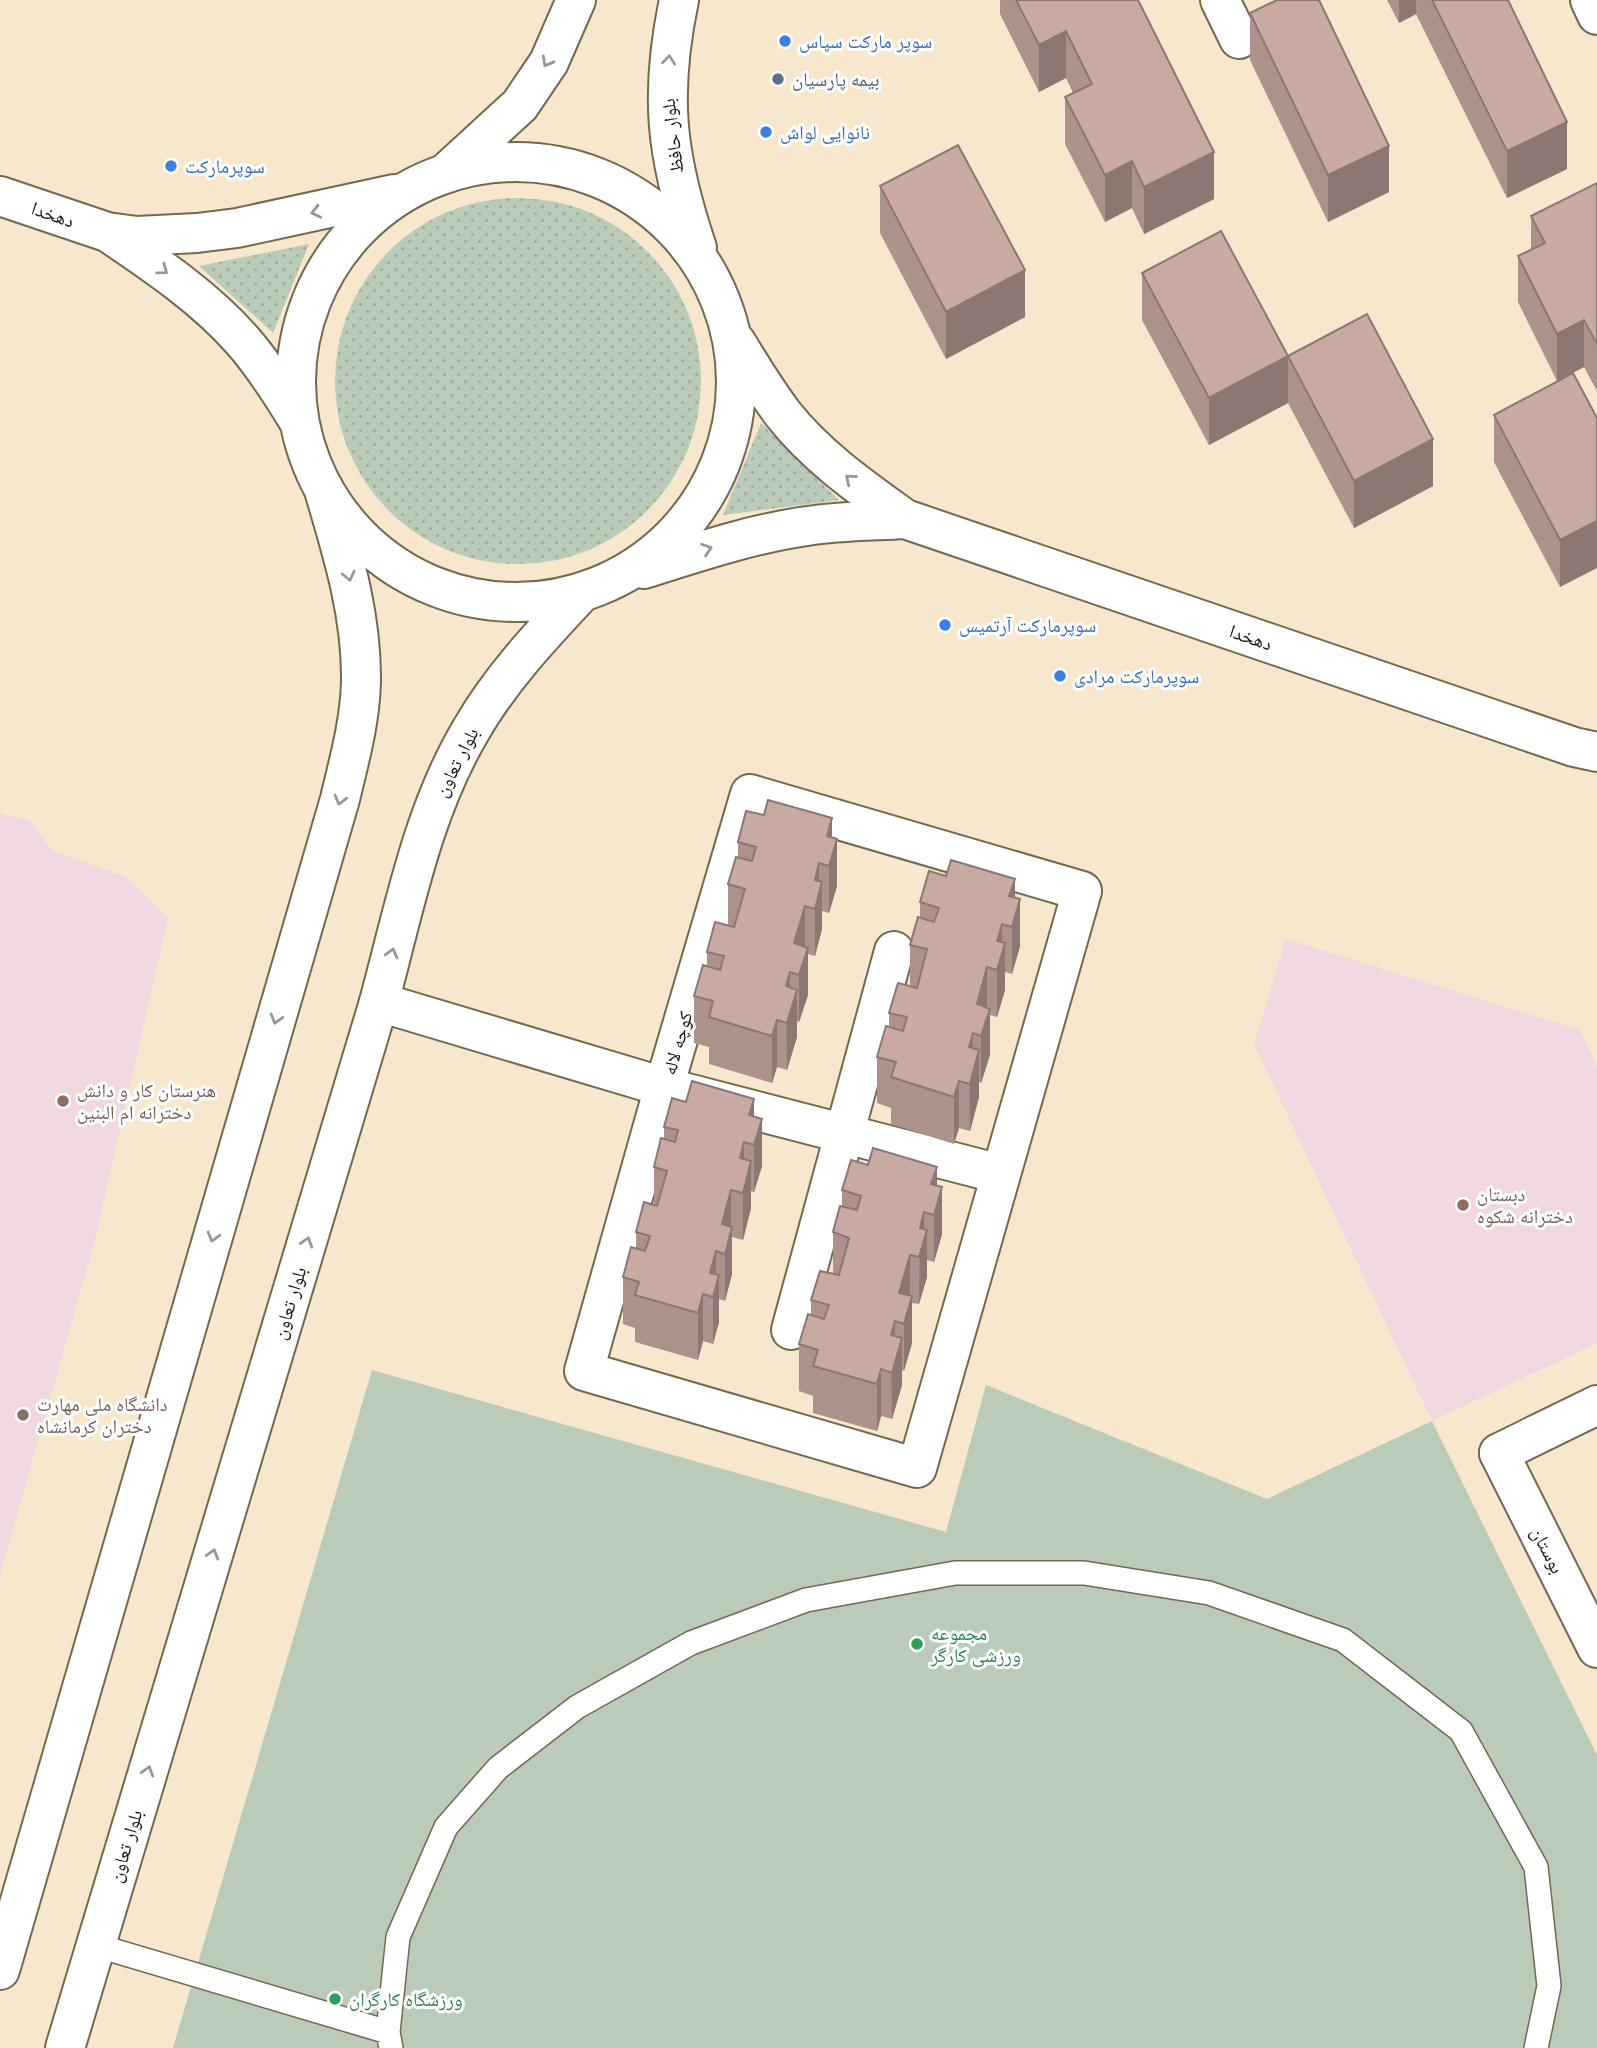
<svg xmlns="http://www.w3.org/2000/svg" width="1597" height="2048" font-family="Poppins,'Noto Naskh Arabic',sans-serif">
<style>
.education{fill:#f0d7e0}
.grass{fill:url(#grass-dots)}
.park{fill:#bacbb9}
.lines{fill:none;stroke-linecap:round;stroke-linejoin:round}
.lane-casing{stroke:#756851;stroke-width:26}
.street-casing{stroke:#756851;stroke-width:42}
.secondary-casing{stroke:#756851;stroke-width:42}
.lane{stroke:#fff;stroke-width:23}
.street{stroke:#fff;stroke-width:38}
.secondary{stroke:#fff;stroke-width:38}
.wall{fill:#ad928c}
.shaded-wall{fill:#8d7772}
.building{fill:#c9aaa3;stroke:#8d7772;stroke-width:2}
.oneway{stroke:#999793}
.shop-dot{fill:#3f7fe0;stroke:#fff;stroke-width:2.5}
.service-dot{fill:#5c6f8a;stroke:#fff;stroke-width:2.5}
.education-dot{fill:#8d6e63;stroke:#fff;stroke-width:2.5}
.leisure-dot{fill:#2e9e5b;stroke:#fff;stroke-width:2.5}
.labels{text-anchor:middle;stroke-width:6;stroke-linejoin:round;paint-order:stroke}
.shop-label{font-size:19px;fill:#366cbe;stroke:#fff;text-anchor:start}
.service-label{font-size:19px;fill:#4e5e75;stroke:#fff;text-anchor:start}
.street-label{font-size:19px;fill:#1d170e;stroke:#fff}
.education-label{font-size:19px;fill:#785e54;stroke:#fff;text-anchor:start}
.leisure-label{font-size:19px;fill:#27864d;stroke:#fff;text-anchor:start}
</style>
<defs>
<pattern id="grass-dots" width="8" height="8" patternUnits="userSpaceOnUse" patternTransform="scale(1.75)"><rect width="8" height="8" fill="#bacbb9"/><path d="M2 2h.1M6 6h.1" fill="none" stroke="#9fae9e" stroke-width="1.8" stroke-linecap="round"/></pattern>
</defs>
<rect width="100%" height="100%" fill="#f6e7cd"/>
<path class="education" d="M0 814 29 820 53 851 126 877 168 918 95 1240 0 1575Z
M1286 939 1580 1030 1597 1067V1343L1432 1421 1254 1044Z"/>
<path class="grass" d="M335 381a183 183 0 1 1 366 0a183 183 0 1 1-366 0Z
M309 244 273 333 199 266Z
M761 423 839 500 723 515Z"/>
<path class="park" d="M372 1370 946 1532 986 1385 1267 1499 1432 1421 1597 1755V2048H173Z"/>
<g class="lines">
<g class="lane-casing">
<path id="lane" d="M95 1945 388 2032
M391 2048 388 2032 398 1937 446 1827 498 1768 577 1707 691 1643 806 1600 955 1573H1084L1209 1593 1343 1640 1461 1731 1536 1867 1549 1986 1536 2048"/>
</g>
<g class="street-casing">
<path id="street" d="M1220 0 1239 39
M1590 0 1597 15
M750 794 1082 891 917 1468 584 1371 664 1087Z
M379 1002 664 1087 1000 1174
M791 1330 894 951
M1499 1453 1597 1405"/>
</g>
<g class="secondary-casing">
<path id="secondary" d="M679 0C659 95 666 156 697 248
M296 382a220 220 0 1 1 440 0a220 220 0 1 1-440 0Z
M447 172 520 105 549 62 576 0
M0 196 107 232 137 236 197 233 237 228 394 194
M109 233C156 265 204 297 242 340 264 365 281 392 298 420
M736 342C751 367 766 391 783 414 817 457 862 488 905 519L1574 747 1597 752
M644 569C698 552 751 534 807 526 839 521 872 521 905 519
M1499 1453 1597 1648
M0 1970 340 799C349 761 360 722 361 682 362 614 342 551 323 487
M65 2048 379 1002C404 910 422 812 471 730 500 679 541 636 581 593"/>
</g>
<use href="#lane" class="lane"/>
<use href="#street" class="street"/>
<use href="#secondary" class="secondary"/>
</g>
<path class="wall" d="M1000 0H1138L1214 199 1144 234 1132 208 1105 222 1065 144V97L1073 93 1066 78 1039 92 1000 14Z
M1387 0H1508L1567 169 1507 198 1416 14 1399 23Z
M1250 13 1389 192 1328 222 1250 60Z
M1597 183V391L1584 367 1557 381 1518 302V256L1531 249V216Z
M880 186 1025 317 946 359 880 233Z
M1142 273 1288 356 1433 486 1354 528 1288 403 1209 445 1142 320Z
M1573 373 1560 587 1494 462V415Z
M832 837 837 886 829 913 822 911V929L815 956 808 954V995L799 1022 797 1021V1037L787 1070 777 1067 772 1083 709 1064V1047L694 1043V996L707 966V952L728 926V884L738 857V842Z
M1015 898 1020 946 1012 974 1005 972V990L997 1017 990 1015V1055L981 1083 979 1082V1097L970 1131 959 1128 954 1144 891 1124V1108L877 1103V1057L889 1027V1013L910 986V945L920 918V902Z
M754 1117 762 1166 754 1192 751 1191V1208L743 1240 732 1237V1274L725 1301 719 1299V1322L713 1344 703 1341 698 1360 635 1342V1328L623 1324V1277L636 1248V1232L654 1205V1167L664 1139V1127Z
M937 1186 942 1234 934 1262 927 1260V1277L919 1304 912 1303V1343L904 1371 902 1370V1385L892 1419 881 1416 877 1431 813 1413V1396L799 1391V1344L811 1315V1300L833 1274V1232L842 1206V1190Z"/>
<path class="shaded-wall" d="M1399 0H1416V14L1399 23Z
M1066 31V78L1039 92V45Z
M1567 122V169L1507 198V151Z
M1389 146V192L1328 222V175Z
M1214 152V199L1144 234V187Z
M1132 161V208L1105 222V175Z
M1025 270V317L946 359V312Z
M1584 320V367L1557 381V334Z
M1288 356V403L1209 445V398Z
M1433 439V486L1354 528V481Z
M1597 521V568L1560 587V540Z
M832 818V855L837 839V886L829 913V866L827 836Z
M819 863V892L822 882V929L815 956V880Z
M1015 879V917L1020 899V946L1012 974V927L1009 896Z
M805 906V953L794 943Z
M1002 924V953L1005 943V990L997 1017V941Z
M808 948V995L799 1022V975Z
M987 967V1014L977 1004Z
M790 972V1013L797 990V1037L787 1070 786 986Z
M990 1009V1055L981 1083V1036Z
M777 1020V1067L772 1083V1036Z
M973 1033V1074L979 1050V1097L970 1131 969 1047Z
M959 1081V1128L954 1144V1097Z
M754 1099V1145L749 1115Z
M762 1119V1166L754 1192V1145Z
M744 1142V1187L751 1161V1208L743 1240V1193L740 1158Z
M937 1167V1207L942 1187V1234L934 1262V1215L931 1184Z
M731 1190V1233L732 1227V1274L725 1301V1254L722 1224Z
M924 1212V1243L927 1230V1277L919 1304 920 1228Z
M716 1251V1288L719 1275V1322L713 1344V1297L710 1273Z
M910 1255V1302L899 1293Z
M703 1294V1341L698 1360V1313Z
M912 1296V1343L904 1371V1324Z
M895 1321V1361L902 1338V1385L892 1419 891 1335Z
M881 1369V1416L877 1431V1384Z"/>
<path class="building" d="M1016 0H1138L1214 152 1144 187 1132 161 1105 175 1065 97 1092 84 1066 31 1039 45Z
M1277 0H1319L1389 146 1328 175 1250 13Z
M1432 0H1508L1567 122 1507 151Z
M958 145 1025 270 946 312 880 186Z
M1597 183V344L1584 320 1557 334 1518 256 1545 243 1531 216Z
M1221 231 1288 356 1209 398 1142 273Z
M1367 314 1433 439 1354 481 1288 356Z
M1573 373 1597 418V521L1560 540 1494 415Z
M768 800 832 818 827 836 837 839 829 866 819 863 815 880 822 882 815 909 805 906 794 943 808 948 799 975 790 972 786 986 797 990 787 1023 777 1020 772 1036 709 1017 713 1001 694 996 703 965 720 970 724 956 707 952 715 922 734 927 745 889 728 884 736 857 752 861 756 847 738 842 746 811 764 815Z
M951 860 1015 879 1009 896 1020 899 1012 927 1002 924 997 941 1005 943 997 970 987 967 977 1004 990 1009 981 1036 973 1033 969 1047 979 1050 970 1084 959 1081 954 1097 891 1077 896 1062 877 1057 886 1026 903 1031 907 1017 889 1013 898 983 917 988 927 949 910 945 918 917 934 922 939 908 920 902 929 871 946 876Z
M692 1081 754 1099 749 1115 762 1119 754 1145 744 1142 740 1158 751 1161 743 1193 731 1190 722 1224 732 1227 725 1254 716 1251 710 1273 719 1275 713 1297 703 1294 698 1313 635 1295 639 1282 623 1277 631 1247 645 1251 650 1236 636 1232 644 1202 657 1206 667 1171 654 1167 661 1138 675 1142 678 1130 664 1127 672 1098 686 1102Z
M873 1148 937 1167 931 1184 942 1187 934 1215 924 1212 920 1228 927 1230 919 1257 910 1255 899 1293 912 1296 904 1324 895 1321 891 1335 902 1338 892 1373 881 1369 877 1384 813 1366 818 1350 799 1344 808 1314 824 1319 829 1305 811 1300 820 1271 839 1275 849 1238 833 1232 840 1206 857 1210 861 1196 842 1190 851 1160 868 1165Z"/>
<defs><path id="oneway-chevron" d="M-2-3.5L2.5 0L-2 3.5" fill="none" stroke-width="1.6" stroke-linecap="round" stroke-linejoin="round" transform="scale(1.75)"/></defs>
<g class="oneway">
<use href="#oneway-chevron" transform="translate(669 60) rotate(-84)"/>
<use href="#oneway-chevron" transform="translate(547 62) rotate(119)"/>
<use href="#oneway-chevron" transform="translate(316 212) rotate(167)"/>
<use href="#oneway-chevron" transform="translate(163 270) rotate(36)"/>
<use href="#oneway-chevron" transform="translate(850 479) rotate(-140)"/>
<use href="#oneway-chevron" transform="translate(707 549) rotate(-18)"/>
<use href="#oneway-chevron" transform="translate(349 576) rotate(77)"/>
<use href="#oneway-chevron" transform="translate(340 800) rotate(105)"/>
<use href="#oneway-chevron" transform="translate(392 953) rotate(-75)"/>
<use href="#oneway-chevron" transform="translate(276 1019) rotate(106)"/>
<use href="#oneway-chevron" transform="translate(213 1237) rotate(106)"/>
<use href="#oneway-chevron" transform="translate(307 1242) rotate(-73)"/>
<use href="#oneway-chevron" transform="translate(213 1554) rotate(-73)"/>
<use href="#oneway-chevron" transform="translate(148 1771) rotate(-73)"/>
</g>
<g class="shop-dot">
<circle cx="785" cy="41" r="7"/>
<circle cx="766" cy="132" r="7"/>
<circle cx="171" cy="166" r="7"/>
<circle cx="945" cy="625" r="7"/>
<circle cx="1060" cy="676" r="7"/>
</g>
<circle class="service-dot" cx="778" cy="79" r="7"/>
<g class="education-dot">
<circle cx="63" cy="1101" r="7"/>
<circle cx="1463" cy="1205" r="7"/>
<circle cx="23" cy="1415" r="7"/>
</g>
<g class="leisure-dot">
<circle cx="917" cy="1644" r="7"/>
<circle cx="335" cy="1999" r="7"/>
</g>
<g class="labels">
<g class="shop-label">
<text x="799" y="48">سوپر مارکت سپاس</text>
<text x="780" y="139">نانوایی لواش</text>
<text x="185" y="173">سوپرمارکت</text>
<text x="959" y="632">سوپرمارکت آرتمیس</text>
<text x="1074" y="683">سوپرمارکت مرادی</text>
</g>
<g class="service-label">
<text x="792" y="86">بیمه پارسیان</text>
</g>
<g class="street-label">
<text transform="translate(672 136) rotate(-97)" y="7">بلوار حافظ</text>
<text transform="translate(53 214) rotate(19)" y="7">دهخدا</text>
<text transform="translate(1251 637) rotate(19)" y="7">دهخدا</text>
<text transform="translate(456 762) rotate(-63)" y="7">بلوار تعاون</text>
<text transform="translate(677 1043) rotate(-74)" y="7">کوچه لاله</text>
<text transform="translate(289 1303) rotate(-73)" y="7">بلوار تعاون</text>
<text transform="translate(1548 1550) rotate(63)" y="7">بوستان</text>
<text transform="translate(125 1846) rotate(-73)" y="7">بلوار تعاون</text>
</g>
<g class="education-label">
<text x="77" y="1097">هنرستان کار و دانش<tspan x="77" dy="22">دخترانه ام البنین</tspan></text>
<text x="1477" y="1201">دبستان<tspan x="1477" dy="22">دخترانه شکوه</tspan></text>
<text x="37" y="1411">دانشگاه ملی مهارت<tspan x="37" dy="22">دختران کرمانشاه</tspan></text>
</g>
<g class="leisure-label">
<text x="931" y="1640">مجموعه<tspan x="931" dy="22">ورزشی کارگر</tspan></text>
<text x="349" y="2006">ورزشگاه کارگران</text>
</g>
</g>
</svg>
